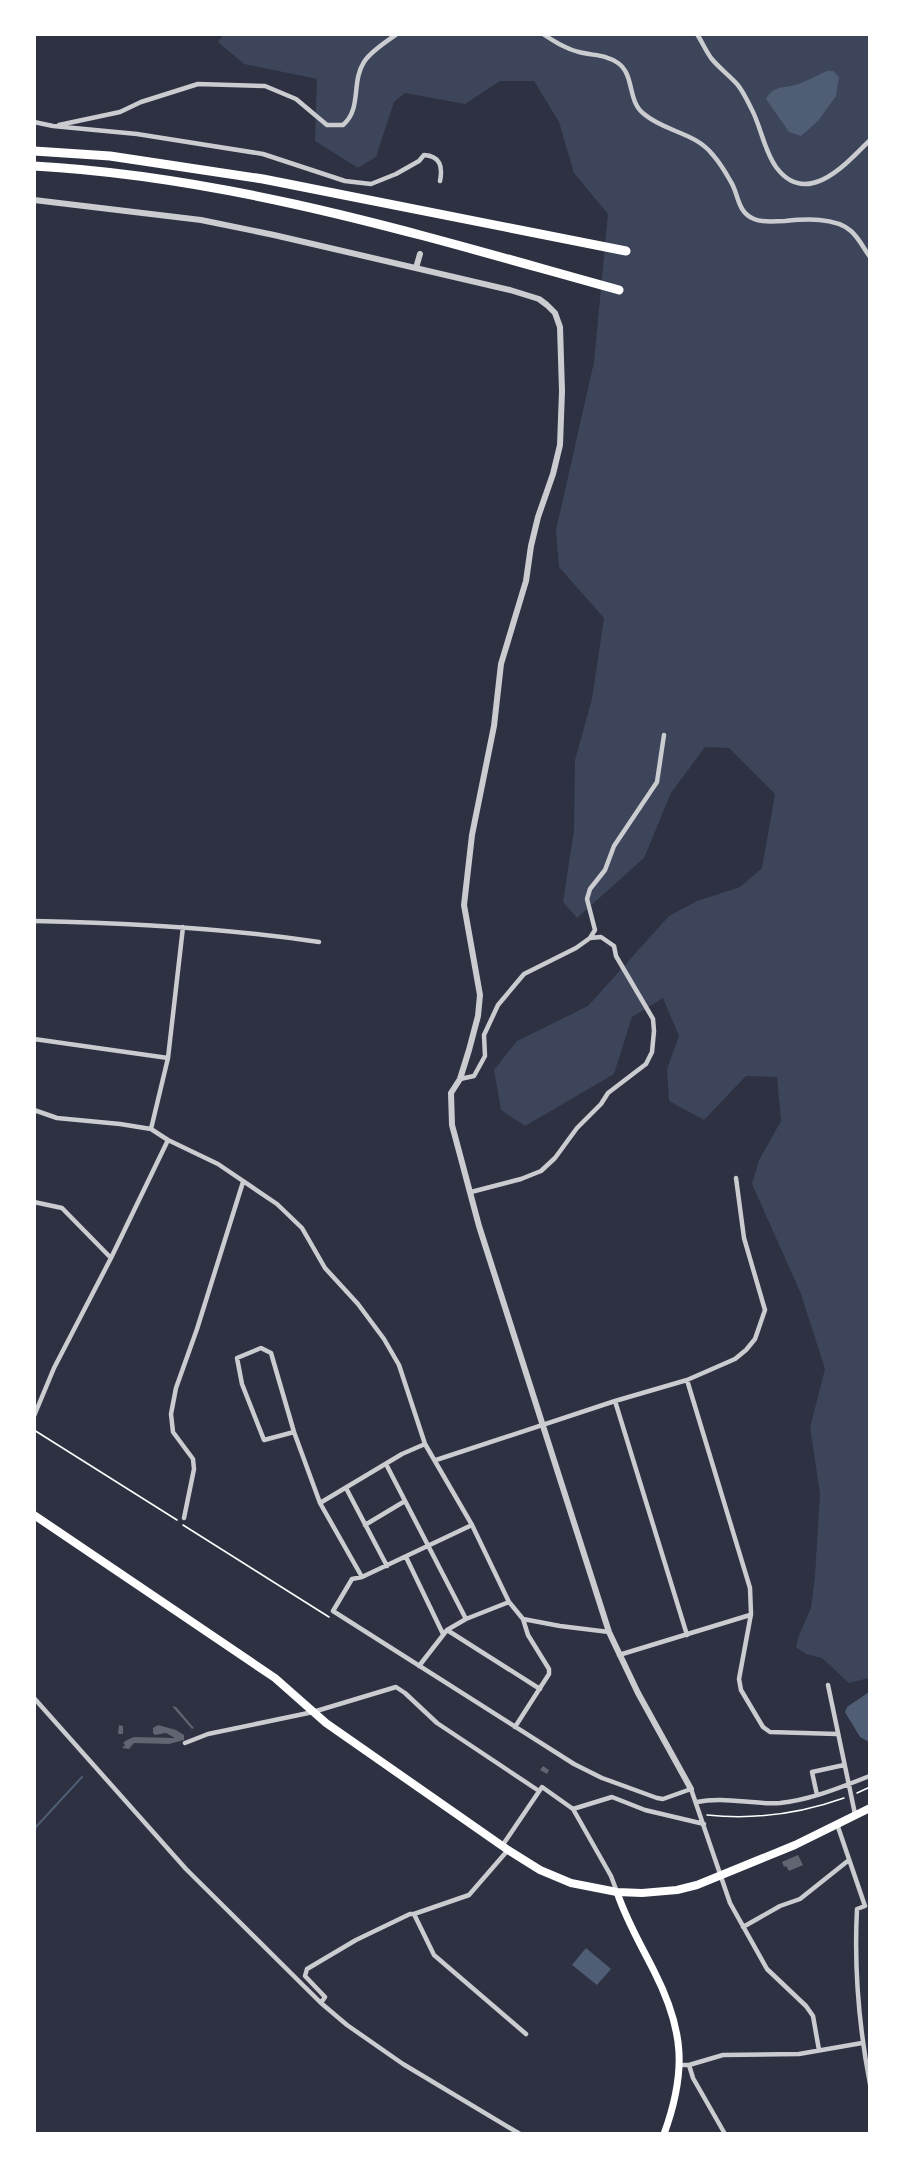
<svg xmlns="http://www.w3.org/2000/svg" width="904" height="2168" font-family="'Alegreya Sans',sans-serif">
<style>
.green{fill:#3c4559}
.water{fill:#4f5d75}
.lines{fill:none;stroke-linecap:round;stroke-linejoin:round}
.stream{stroke:#4f5d75;stroke-width:2}
.building{fill:#626471}
.path{stroke:#fff;stroke-width:1.5}
.minor{stroke:#caccd0;stroke-width:4.5}
.tertiary{stroke:#caccd0;stroke-width:6}
.secondary{stroke:#fff;stroke-width:7}
.trunk{stroke:#fff;stroke-width:8}
.motorway{stroke:#fff;stroke-width:9}
</style>
<rect width="100%" height="100%" fill="#2d3142"/>
<path class="green" d="M224 34 869 35V1678L849 1683 822 1658 806 1654 796 1647 799 1635 811 1608 815 1576 820 1493 810 1428 825 1369 801 1294 752 1184 759 1160 781 1121 777 1077 746 1076 704 1120 669 1101 667 1069 679 1036 663 998 632 1017 614 1074 525 1126 501 1110 494 1070 517 1041 588 1006 669 916 697 901 740 887 762 868 775 794 729 748 705 747 671 793 644 858 577 918 563 902 574 830 575 760 592 699 604 618 559 567 556 530 594 362 608 214 574 173 559 122 534 81H500L465 104 405 93 394 102 376 157 358 168 315 141 317 79 244 64 218 42Z"/>
<path class="water" d="M827 71H833L839 77 836 96 818 121 801 136 789 132 766 99C773 86 783 88 795 85 806 82 817 75 827 71Z
M869 1692V1742L860 1737 845 1712 847 1707Z
M586 1948 611 1969 597 1985 572 1965Z"/>
<g class="lines">
<path class="stream" d="M34 1829 82 1777"/>
</g>
<path class="building" d="M172 1706 176 1707 194 1728 192 1729Z
M119 1725 123 1726V1734H118Z
M158 1725 176 1730 184 1735V1740L169 1744 134 1743 129 1749 122 1748 125 1745 123 1743 127 1740 134 1737 175 1738 166 1733 155 1735 153 1733V1728Z
M543 1766 549 1770 547 1774 540 1770Z
M798 1855 803 1865 789 1871 786 1866 784 1867 782 1862Z"/>
<g class="lines">
<path class="path" d="M34 1430 177 1520
M183 1525 329 1617
M857 1793 870 1787
M707 1815C754 1820 799 1814 844 1798"/>
<path class="minor" d="M543 34C555 42 566 49 579 52 594 56 605 54 618 63 635 75 627 101 644 114 665 132 695 132 713 155 720 163 726 173 731 182 739 195 737 212 754 219 763 223 775 221 785 221 805 219 835 217 851 231 859 238 864 249 870 257
M697 34C702 42 706 51 711 58 719 68 729 75 737 84 743 91 747 100 751 108 761 126 764 151 776 167 807 209 847 163 870 140
M34 122 53 126 137 134 263 154 345 181 371 184 396 174 419 161 424 155C440 156 443 166 440 181
M59 125 120 112 141 102 198 84 265 86 296 99 327 125H343C362 109 351 82 364 62 371 51 386 42 397 34
M34 921C130 923 224 928 319 942
M34 1039 168 1058
M460 1079 474 1076 485 1056 484 1035 498 1005 524 974 576 948 590 938 595 930 587 899 590 889 605 870 614 846 657 782 664 735
M34 1110 57 1118 120 1124 151 1129 168 1140 218 1164 277 1204 302 1228 325 1268 358 1304 384 1339 399 1365 425 1444 472 1525 509 1602 523 1619 528 1635 549 1669V1674L515 1727
M151 1129 168 1058 183 927
M471 1192 521 1179 541 1171 555 1158 577 1128 601 1104 608 1093 646 1064 652 1052 654 1031 653 1019 616 956 614 946 601 937 590 938
M34 1202 62 1208 111 1258
M687 1380 750 1588 751 1614 739 1679 741 1690 763 1727 770 1732 837 1734
M615 1401 687 1635
M34 1416 54 1368 111 1258 168 1140
M294 1432 264 1440 242 1384 237 1358 261 1348 271 1353 294 1432 320 1503 402 1454 425 1444
M436 1460 615 1401 687 1380 735 1359 746 1350 755 1339 765 1310 744 1238 736 1178
M386 1464 466 1619
M346 1488 387 1566
M320 1503 362 1577
M184 1518 194 1469 193 1459 173 1432 171 1414 176 1388 197 1329 243 1182
M365 1525 405 1501
M472 1525 362 1577 352 1579 333 1611 574 1764 602 1778 657 1798 663 1799 691 1789 730 1903 767 1969 806 2006 813 2016 819 2050
M406 1557 443 1634
M523 1619 560 1626 609 1632
M447 1630 540 1689
M619 1655 750 1615
M419 1666 447 1630 466 1619 509 1602
M828 1685 855 1814
M34 1698 186 1869 321 2003 347 2025 403 2064 520 2134
M185 1743 208 1734 313 1712 396 1687 405 1693 437 1723 539 1791
M817 1795 812 1772 844 1765
M697 1802C724 1796 753 1805 780 1803 811 1800 841 1787 870 1776
M573 1809 612 1797 645 1810 704 1824
M837 1824 865 1906 857 1909C854 1967 859 2027 870 2084
M502 1846 542 1787 573 1809 611 1876 617 1892
M508 1850 469 1895 414 1914 434 1955 526 2034
M743 1927 780 1906 800 1899 849 1860
M321 2003 325 1997 305 1976 307 1969 356 1940 410 1914H414
M679 2065H689L723 2055 799 2054 862 2043
M689 2065 693 2078 725 2134"/>
<path class="tertiary" d="M34 200 201 220 274 235 510 290 539 299 547 305 555 313 560 327 562 391 560 445 553 474 538 517 531 546 526 581 501 664 494 726 472 835 464 905 480 995 478 1016 469 1050 460 1079 451 1093 452 1125 479 1226 609 1632 638 1693 691 1789
M416 268 420 254"/>
<path class="secondary" d="M617 1892C626 1920 641 1945 654 1971 684 2030 687 2071 664 2134"/>
<path class="trunk" d="M34 1515 275 1678 326 1723 508 1850 540 1870 571 1883 617 1892 642 1893 677 1890 697 1885 795 1845 870 1808"/>
<path class="motorway" d="M34 151 110 156 263 179 626 251
M34 166C235 177 427 237 619 290"/>
</g>
<rect width="904" height="2168" fill="none" stroke="#ffffff" stroke-width="72"/>
</svg>
